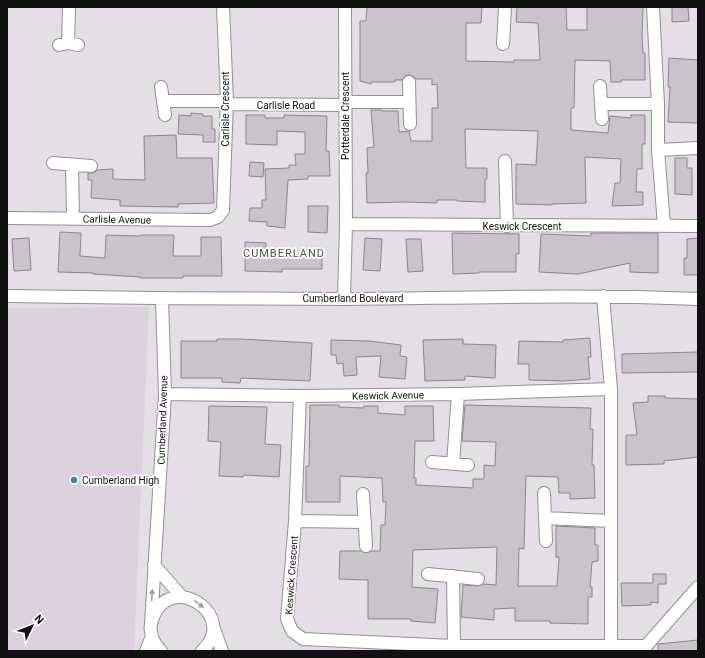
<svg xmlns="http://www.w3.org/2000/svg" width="705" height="658" font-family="Roboto,sans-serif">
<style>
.built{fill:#dcd2de}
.building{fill:#c9c4ca;stroke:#8a868b}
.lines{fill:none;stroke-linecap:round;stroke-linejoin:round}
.street-casing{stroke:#938f94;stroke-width:14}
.street{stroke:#fff;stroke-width:12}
.oneway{fill:#a09fa0}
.poi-dot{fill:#428a8b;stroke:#fff;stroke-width:1.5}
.labels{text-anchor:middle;stroke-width:3.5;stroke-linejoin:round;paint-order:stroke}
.street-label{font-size:10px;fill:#121012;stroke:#fff}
.poi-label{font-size:10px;fill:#121012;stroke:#fff;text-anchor:start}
.neighbourhood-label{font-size:11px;letter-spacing:1px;fill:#534f54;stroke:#fff}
</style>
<rect width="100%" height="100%" fill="#e4dfe5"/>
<path class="built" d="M149 307 134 651H7V308Z"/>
<path class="building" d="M367 7H482L481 23H466V61L514 62V60H540L538 23 516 22 517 7H566L567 30H587V7H643L642 36 643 53H645V80H621V82H611L610 61 575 60 574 108H571V130L608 133 610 116 631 118V115H645V144H642V169H637L636 192H643V205L612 206 615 183H620L621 159 585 157 586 203 552 204V205L516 204V164L536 165 538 131 465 129 466 168H487V179H485V202L457 201V200H437V203L405 202 367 203 366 173H368L367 148 374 147 371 110H382V111H398L399 132 409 131 411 141H432V108H438L437 84 432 85V79H416L413 76 409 75 405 76 402 80H395V82H371V84L360 81V21H366Z
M672 7H688L689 21 672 22Z
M669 58 698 60V123L668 122 670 87H668Z
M191 113 203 114V116H212V129H215V142H203V135L178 134 179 115 191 116Z
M246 115H265V118H284V115L327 116 326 151H329L330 176H308V179L288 180 285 228 267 226V222L249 221 250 208H262V200H266L265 169 289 168V165H296L295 154H305V132L277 131V145L246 144Z
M176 135 177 158H212L214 203 178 204V207L120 206V200L91 198 92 180H88V173H94L97 170 113 169V179L145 180 144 136Z
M675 158H687V168H692V195L675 194Z
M250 162 264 163 263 177 249 176Z
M308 206H328L327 233 308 232Z
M60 232 81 233 80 256 105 258 106 235 140 236 141 235H174L173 256H201V237H221L222 276H183V278H140V277L93 274V273L58 272Z
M452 233 519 234V254H516V272H479V273L453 274Z
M591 233H658V273L630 272V263L578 274 539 272 541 234 591 236Z
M29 238 31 270 14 271 12 239Z
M365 238 382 239 380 271 363 270Z
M698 238V275H684V258H687V239Z
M406 239H421L423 271 408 272Z
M245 242 266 243V251H283L282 255H322V269H282V272L245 271Z
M590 338 591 357H588L590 379 564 381 529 380V364H518L519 341 563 342V340Z
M217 339H241L312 343 310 381 241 378 240 383 222 382V378H181V341H217Z
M463 339V344L496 345 495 378 465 376V380L425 381 423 340Z
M331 340 369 341 401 345 400 356 407 357 405 379 379 377 381 356 356 357 357 375 344 376 343 363 337 364 336 355H331Z
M698 352V372L622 373V354Z
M648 396H665V398L698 399V457L664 461V464L626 465V435H637L633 403 648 402Z
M310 405H339V407L364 408V406H378V413L405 415V406H433L434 441H415L414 478H416V485L473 488V479H484V465L495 466 496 442 462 441 465 405 591 408 590 429H593L592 465H594L595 498 570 499V493H559L558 477 526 476 524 549 519 548 518 586H557L559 557H556V526L595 528V545H598V561L592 562 590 587H592V597H588V624L550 623V621H515V608L494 609V620L461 617 463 585 477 586 484 584 496 585 497 547 413 550 412 587 438 589 435 623 411 621V619H368V580L339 579 340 551H361L366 553 371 551H380L381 525H385L386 502H383L382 478 340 476V502H306V466H309Z
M209 406 267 407 265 444 281 445 279 477 244 475 243 477 219 476 221 442 208 441Z
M653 574H666V584H658V603L651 602V605L622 606 621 583H653Z
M698 640V651H658V644Z"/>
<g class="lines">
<g class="street-casing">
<path id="street" d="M653 7 658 104V150
M68 43 69 7
M503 44 505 7
M59 45 68 43 78 45
M409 82 410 124
M600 86 602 119
M161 87 165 115
M163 101H227
M345 102H409
M227 104 344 105
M601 104H658
M505 161 507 226
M53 163 91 166
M72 165 73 218
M7 218 210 220 218 217 223 210 227 101 223 7
M346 224 698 226
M664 225 658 150 698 148
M7 296C119 298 232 299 344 299 462 298 580 294 698 299
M603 296 611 389V646
M344 299 346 224 345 7
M165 394 300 396 458 394 611 389
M300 396 295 521 287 619 292 631 303 639 454 646H646L698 587
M432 462 468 465
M453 464 458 394
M544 493 546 541
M363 494 366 546
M545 518 610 521
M295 521 365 522
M154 565 182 597
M428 574 478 579
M453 576 454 646
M151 624 165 394 162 298
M213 626 222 651
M146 651 152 636
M161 651C153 643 148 631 152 620 169 568 241 616 202 651"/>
</g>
<use href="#street" class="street"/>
</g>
<defs><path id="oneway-solid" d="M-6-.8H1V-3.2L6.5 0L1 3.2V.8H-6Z"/></defs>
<g class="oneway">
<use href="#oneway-solid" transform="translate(152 595) rotate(-87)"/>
<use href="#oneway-solid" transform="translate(199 604) rotate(38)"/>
</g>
<circle class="poi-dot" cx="74" cy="480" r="4"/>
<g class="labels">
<g class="street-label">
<text x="286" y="109">Carlisle Road</text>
<text transform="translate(225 109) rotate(-90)" y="4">Carlisle Crescent</text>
<text transform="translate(345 116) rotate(-90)" y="4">Potterdale Crescent</text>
<text transform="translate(117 219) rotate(1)" y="4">Carlisle Avenue</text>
<text x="522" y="230">Keswick Crescent</text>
<text x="353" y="302">Cumberland Boulevard</text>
<text transform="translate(388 395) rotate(-1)" y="4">Keswick Avenue</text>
<text transform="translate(162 420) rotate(-88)" y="4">Cumberland Avenue</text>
<text transform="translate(291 575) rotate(-86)" y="4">Keswick Crescent</text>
</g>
<g class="poi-label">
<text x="82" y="484">Cumberland High</text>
</g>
<g class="neighbourhood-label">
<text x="284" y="257">CUMBERLAND</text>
</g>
</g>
<rect width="705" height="658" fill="none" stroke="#121012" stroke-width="16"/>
<g transform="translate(32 626) rotate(47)" stroke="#ffffff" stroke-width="3" paint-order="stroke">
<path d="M0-3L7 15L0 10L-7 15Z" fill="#121012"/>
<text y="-6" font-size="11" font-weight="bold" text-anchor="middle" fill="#121012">N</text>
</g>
</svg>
